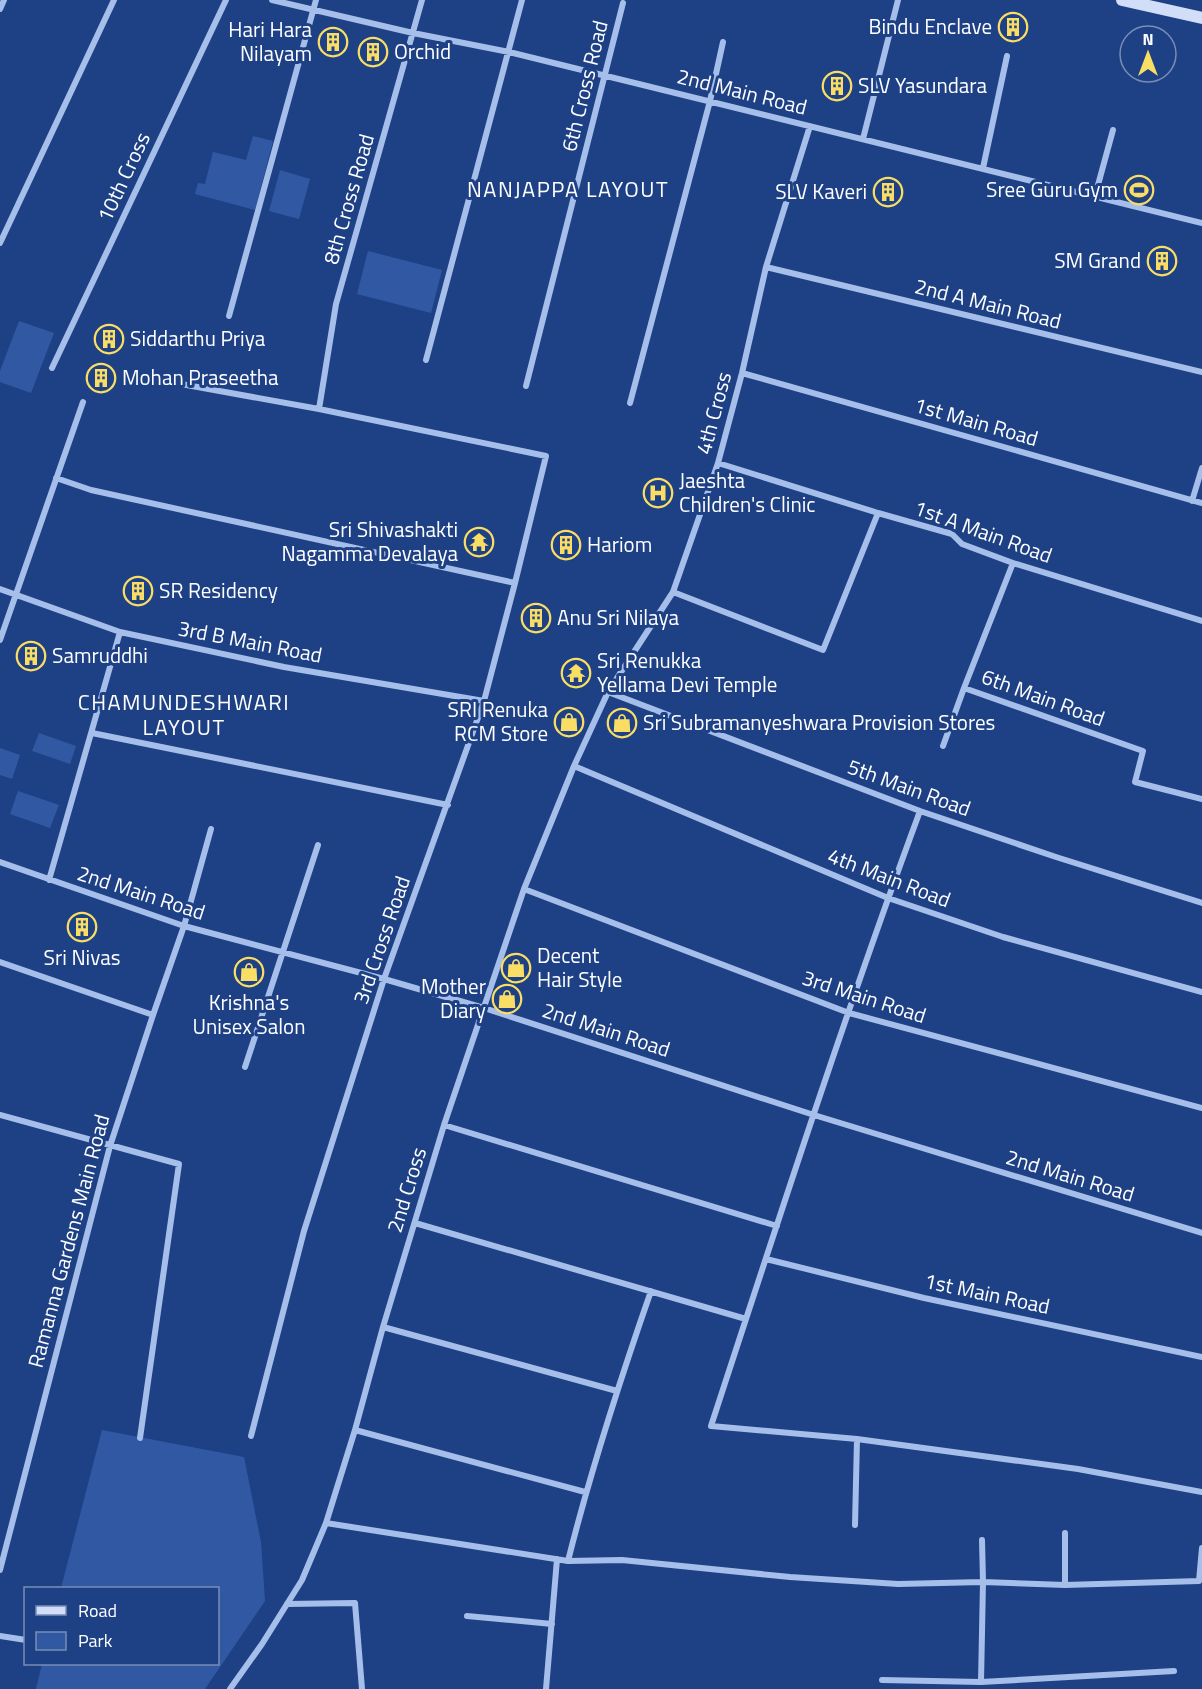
<svg xmlns="http://www.w3.org/2000/svg" width="1202" height="1689" font-family="'Titillium Web',sans-serif">
<style>
.green{fill:#3159a3}
.lines{fill:none;stroke-linecap:round;stroke-linejoin:round}
.minor{stroke:#a6beea;stroke-width:6}
.secondary{stroke:#d2def8;stroke-width:12}
.labels{text-anchor:middle;stroke-width:6;stroke-linejoin:round;paint-order:stroke}
.poi-label{font-size:21px;fill:#fff;stroke:#1e4185;text-anchor:start}
.street-label{font-size:21px;fill:#fff;stroke:#1e4185}
.neighbourhood-label{font-size:22px;letter-spacing:1.5px;fill:#fff;stroke:#1e4185}
</style>
<rect width="100%" height="100%" fill="#1e4185"/>
<path class="green" d="M253 136 273 141 255 210 195 194 198 183 205 184 213 152 246 160Z
M280 170 310 179 299 219 269 211Z
M368 251 442 270 431 313 357 294Z
M19 321 54 333 31 393 0 382V371Z
M39 733 76 746 70 764 32 751Z
M0 748 20 755 12 779 0 775Z
M18 791 59 805 50 828 10 814Z
M102 1430 244 1457 261 1542 265 1601 205 1689H36L42 1664H218V1588H61Z"/>
<g class="lines">
<path class="minor" d="M272 0 413 33 509 52 1202 223
M0 9 4 0
M863 139 898 0
M983 168 1007 56
M1095 196 1113 130
M0 243 114 0
M766 267 1202 372
M229 316 316 0
M426 360 522 0
M52 368 226 0
M742 373 1202 503
M181 384 319 409 546 456 515 583 484 701 384 979 304 1231 251 1436
M526 386 623 3
M630 403 710 101 723 42
M319 409 336 304 422 0
M718 463 878 513 952 534 962 544 1013 563 1202 621
M56 478 91 490 515 583
M1192 501 1202 468
M0 589 120 632 284 667 484 701
M673 592 823 650 878 513
M0 640 83 402
M964 688 1143 751 1135 782 1202 799
M608 692 920 811 1056 857 1202 903
M92 733 448 805
M943 746 964 688 1013 563
M574 766 888 898 1003 937 1202 992
M0 862 184 926 384 979 484 1008 814 1115 1202 1233
M49 880 120 632
M524 889 849 1013 1202 1108
M0 962 153 1015
M245 1067 318 845
M0 1115 179 1164 140 1438
M444 1125 777 1226
M415 1223 746 1319
M766 1259 924 1298 1202 1357
M383 1327 617 1391
M355 1430 585 1492
M857 1439 1078 1469 1202 1492
M326 1523 568 1561 622 1560 790 1577 898 1584 983 1582 1065 1585V1533
M855 1525 857 1439 711 1426C778 1221 845 1014 920 811
M568 1561C591 1469 620 1380 651 1291
M0 1570 110 1146 153 1015 184 926 211 829
M1065 1585 1199 1581 1202 1548
M287 1604 355 1603 362 1689
M467 1616 552 1624
M0 1636 26 1640
M882 1680 981 1682 1174 1671
M981 1682 983 1582 982 1540
M230 1689 262 1644 302 1580 326 1523 355 1430 383 1327 444 1125 524 889 574 766 608 692 673 592 718 463 742 373 766 267 810 126
M546 1689 557 1559"/>
<path class="secondary" d="M1122 0 1202 18"/>
</g>
<defs>
<g id="building-ring" transform="scale(1.5)"><circle r="9.5" fill="#1e4185" stroke="#f9dd65" stroke-width="1.5"/><path d="M-4-6H4V6H1V3H-1V6H-4ZM-2.5-4.3h1.7v1.8h-1.7ZM.8-4.3h1.7v1.8H.8ZM-2.5-1h1.7V.8h-1.7ZM.8-1h1.7V.8H.8Z" fill="#f9dd65"/></g>
<g id="stadium-ring" transform="scale(1.5)"><circle r="9.5" fill="#1e4185" stroke="#f9dd65" stroke-width="1.5"/><path d="M0-5a6.5 5 0 1 0 0 10a6.5 5 0 1 0 0-10ZM-3.5-1.8h7v3.6h-7Z" fill="#f9dd65"/></g>
<g id="hospital-ring" transform="scale(1.5)"><circle r="9.5" fill="#1e4185" stroke="#f9dd65" stroke-width="1.5"/><path d="M-5-5h3v3.5h4V-5h3V5h-3V1.5h-4V5h-3Z" fill="#f9dd65"/></g>
<g id="temple-ring" transform="scale(1.5)"><circle r="9.5" fill="#1e4185" stroke="#f9dd65" stroke-width="1.5"/><path d="M0-6L5-2H3V0L6.5 2.5H4V6H1.5V3h-3V6H-4V2.5H-6.5L-3 0V-2H-5Z" fill="#f9dd65"/></g>
<g id="shop-ring" transform="scale(1.5)"><circle r="9.5" fill="#1e4185" stroke="#f9dd65" stroke-width="1.5"/><path d="M-5-2.5h2.3a2.7 3.5 0 0 1 5.4 0H5L5.5 6h-11ZM-1.5-2.5h3a1.5 2.3 0 0 0-3 0Z" fill="#f9dd65"/></g>
</defs>
<g fill-rule="evenodd">
<use href="#building-ring" x="1013" y="27"/>
<use href="#building-ring" x="333" y="42"/>
<use href="#building-ring" x="373" y="52"/>
<use href="#building-ring" x="837" y="86"/>
<use href="#stadium-ring" x="1139" y="190"/>
<use href="#building-ring" x="888" y="192"/>
<use href="#building-ring" x="1162" y="261"/>
<use href="#building-ring" x="109" y="339"/>
<use href="#building-ring" x="101" y="378"/>
<use href="#hospital-ring" x="658" y="493"/>
<use href="#temple-ring" x="479" y="542"/>
<use href="#building-ring" x="566" y="545"/>
<use href="#building-ring" x="138" y="591"/>
<use href="#building-ring" x="536" y="618"/>
<use href="#building-ring" x="31" y="656"/>
<use href="#temple-ring" x="576" y="673"/>
<use href="#shop-ring" x="569" y="722"/>
<use href="#shop-ring" x="622" y="723"/>
<use href="#building-ring" x="82" y="927"/>
<use href="#shop-ring" x="516" y="968"/>
<use href="#shop-ring" x="249" y="972"/>
<use href="#shop-ring" x="507" y="999"/>
</g>
<g class="labels">
<g class="poi-label">
<text x="992" y="34" text-anchor="end">Bindu Enclave</text>
<text x="312" y="37" text-anchor="end">Hari Hara<tspan x="312" dy="24">Nilayam</tspan></text>
<text x="394" y="59">Orchid</text>
<text x="858" y="93">SLV Yasundara</text>
<text x="1118" y="197" text-anchor="end">Sree Guru Gym</text>
<text x="867" y="199" text-anchor="end">SLV Kaveri</text>
<text x="1141" y="268" text-anchor="end">SM Grand</text>
<text x="130" y="346">Siddarthu Priya</text>
<text x="122" y="385">Mohan Praseetha</text>
<text x="679" y="488">Jaeshta<tspan x="679" dy="24">Children's Clinic</tspan></text>
<text x="458" y="537" text-anchor="end">Sri Shivashakti<tspan x="458" dy="24">Nagamma Devalaya</tspan></text>
<text x="587" y="552">Hariom</text>
<text x="159" y="598">SR Residency</text>
<text x="557" y="625">Anu Sri Nilaya</text>
<text x="52" y="663">Samruddhi</text>
<text x="597" y="668">Sri Renukka<tspan x="597" dy="24">Yellama Devi Temple</tspan></text>
<text x="548" y="717" text-anchor="end">SRI Renuka<tspan x="548" dy="24">RCM Store</tspan></text>
<text x="643" y="730">Sri Subramanyeshwara Provision Stores</text>
<text x="537" y="963">Decent<tspan x="537" dy="24">Hair Style</tspan></text>
<text x="82" y="965" text-anchor="middle">Sri Nivas</text>
<text x="486" y="994" text-anchor="end">Mother<tspan x="486" dy="24">Diary</tspan></text>
<text x="249" y="1010" text-anchor="middle">Krishna's<tspan x="249" dy="24">Unisex Salon</tspan></text>
</g>
<g class="street-label">
<text transform="translate(585 86) rotate(-76)" y="7">6th Cross Road</text>
<text transform="translate(742 92) rotate(14)" y="7">2nd Main Road</text>
<text transform="translate(124 177) rotate(-65)" y="7">10th Cross</text>
<text transform="translate(349 199) rotate(-74)" y="7">8th Cross Road</text>
<text transform="translate(988 304) rotate(14)" y="7">2nd A Main Road</text>
<text transform="translate(714 413) rotate(-75)" y="7">4th Cross</text>
<text transform="translate(976 422) rotate(16)" y="7">1st Main Road</text>
<text transform="translate(983 532) rotate(20)" y="7">1st A Main Road</text>
<text transform="translate(250 642) rotate(11)" y="7">3rd B Main Road</text>
<text transform="translate(1043 698) rotate(20)" y="7">6th Main Road</text>
<text transform="translate(909 788) rotate(20)" y="7">5th Main Road</text>
<text transform="translate(889 878) rotate(21)" y="7">4th Main Road</text>
<text transform="translate(141 893) rotate(18)" y="7">2nd Main Road</text>
<text transform="translate(382 940) rotate(-71)" y="7">3rd Cross Road</text>
<text transform="translate(864 997) rotate(18)" y="7">3rd Main Road</text>
<text transform="translate(606 1030) rotate(18)" y="7">2nd Main Road</text>
<text transform="translate(1070 1176) rotate(17)" y="7">2nd Main Road</text>
<text transform="translate(407 1190) rotate(-73)" y="7">2nd Cross</text>
<text transform="translate(69 1241) rotate(-75)" y="7">Ramanna Gardens Main Road</text>
<text transform="translate(987 1294) rotate(12)" y="7">1st Main Road</text>
</g>
<g class="neighbourhood-label">
<text x="568" y="197">NANJAPPA LAYOUT</text>
<text x="184" y="710">CHAMUNDESHWARI<tspan x="184" dy="25">LAYOUT</tspan></text>
</g>
</g>
<rect x="24" y="1587" width="195" height="78" fill="#1e4185" stroke="#788db6" stroke-width="1.5"/>
<rect x="36" y="1606" width="30" height="9" fill="#d2def8" stroke="#788db6" stroke-width="1.5"/>
<text x="78" y="1617" font-size="18" fill="#ffffff">Road</text>
<rect x="36" y="1632" width="30" height="18" fill="#3159a3" stroke="#788db6" stroke-width="1.5"/>
<text x="78" y="1647" font-size="18" fill="#ffffff">Park</text>
<g transform="translate(1148 54)"><circle r="28" fill="#1e4185" stroke="#788db6" stroke-width="1.5"/>
<path d="M0-4.5L10 22L0 15L-10 22Z" fill="#f9dd65"/>
<text y="-9" font-size="16" font-weight="bold" text-anchor="middle" fill="#ffffff">N</text>
</g>
</svg>
